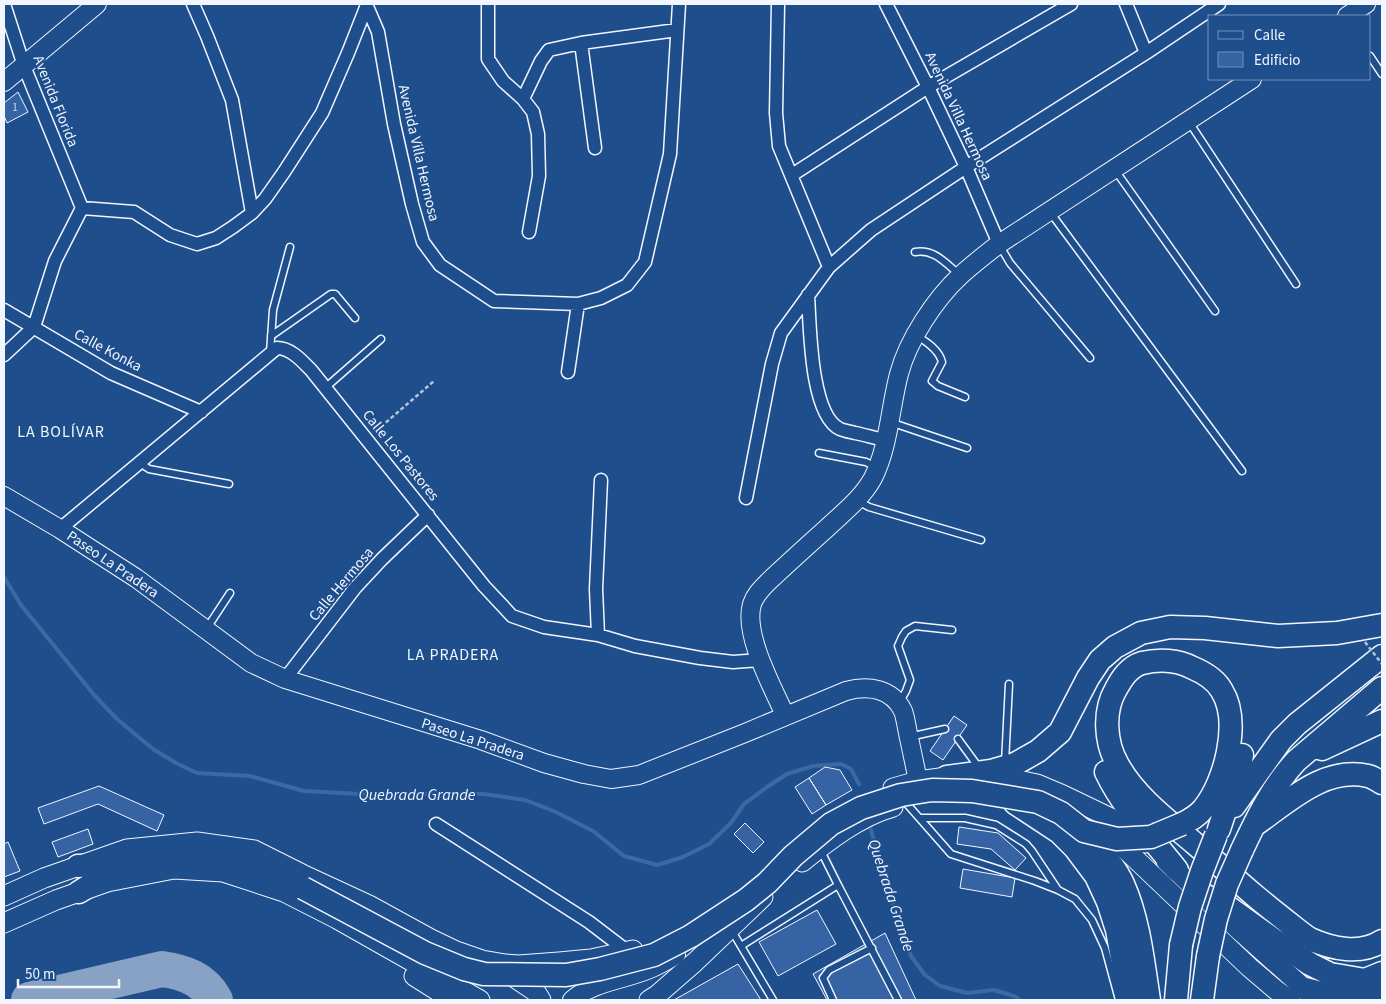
<svg xmlns="http://www.w3.org/2000/svg" width="1386" height="1004" font-family="'Source Sans 3',sans-serif">
<style>
.lines{fill:none;stroke-linecap:round;stroke-linejoin:round}
.stream{stroke:#3b69a3;stroke-width:4}
.taxiway{stroke:#88a2c6;stroke-width:36}
.building{fill:#3563a3;stroke:#f2f6ff}
.lane-casing{stroke:#f2f6ff;stroke-width:9}
.street-casing{stroke:#f2f6ff;stroke-width:15}
.secondary-casing{stroke:#f2f6ff;stroke-width:20}
.primary-casing{stroke:#f2f6ff;stroke-width:21}
.highway-casing{stroke:#f2f6ff;stroke-width:25}
.path{stroke:#b3c4dc;stroke-width:2.5;stroke-dasharray:4 2.5;stroke-linecap:butt}
.lane{stroke:#1f4e8c;stroke-width:6}
.street{stroke:#1f4e8c;stroke-width:12}
.secondary{stroke:#1f4e8c;stroke-width:18}
.primary{stroke:#1f4e8c;stroke-width:19}
.highway{stroke:#1f4e8c;stroke-width:22}
.highway-bridge-casing{stroke:#f2f6ff;stroke-width:25;stroke-linecap:butt}
.path-bridge{stroke:#b3c4dc;stroke-width:2.5;stroke-dasharray:4 2.5;stroke-linecap:butt}
.highway-bridge{stroke:#1f4e8c;stroke-width:22}
.labels{text-anchor:middle;stroke-width:4;stroke-linejoin:round;paint-order:stroke}
.number-label{font-size:12px;fill:#c3d1e8}
.street-label{font-size:15px;fill:#f2f6ff;stroke:#1f4e8c}
.neighbourhood-label{font-size:16px;letter-spacing:1px;fill:#f2f6ff;stroke:#1f4e8c}
.water-label{font-size:16px;font-style:italic;fill:#f2f6ff;stroke:#1f4e8c}
</style>
<rect width="100%" height="100%" fill="#1f4e8c"/>
<g class="lines">
<path class="stream" d="M4 577 21 605 95 696 117 719 153 749 176 763 197 773 250 776 304 791 397 796 442 793 484 794 525 800 556 812 593 831 624 856 657 865 683 857 709 844 731 823 744 804 767 787 787 774 813 766 841 764 851 769 859 784
M871 830 887 887 911 956 925 975 940 986 967 993 994 990 1014 996 1020 1000"/>
<path class="taxiway" d="M29 1000 162 969C184 972 204 979 215 1000"/>
</g>
<path class="building" d="M18 92 28 112 7 123 4 116V103Z
M954 716 967 725 943 760 930 751Z
M825 767 840 770 852 790 826 805 809 778Z
M809 778 826 805 812 814 795 787Z
M99 786 164 815 157 831 98 804 44 824 38 808Z
M745 823 764 842 753 853 734 834Z
M959 827 998 833 1026 858 1015 870 991 849 957 844Z
M88 829 93 844 58 857 52 842Z
M8 842 20 871 4 877V844Z
M963 869 1015 878 1012 897 960 888Z
M817 910 836 944 778 976 759 942Z
M885 933 916 1000H827L813 974Z
M738 964 761 1000H674Z"/>
<g class="lines">
<g class="lane-casing">
<path id="lane" d="M1370 56 1382 74
M1189 122 1296 284
M1115 170 1215 311
M1050 212 1242 471
M1000 246 1010 263 1090 358
M915 252C935 249 945 263 960 275
M271 336 331 294H335L355 318
M917 336C927 342 939 350 942 362L932 381 938 386 965 397
M270 353 273 310 290 247
M325 388 381 339
M890 422 967 448
M819 453 866 462 876 467
M140 463 149 469 229 484
M858 501 869 507 981 540
M207 628 230 593
M899 703 906 691 910 680 898 646 902 637 906 631 915 626 952 630
M909 737 945 729
M958 739 980 769
M1005 763 1009 684
M907 804 951 854 1035 881 1058 890 1075 899 1092 920 1105 948 1119 1000
M920 818H965L996 825 1026 844 1032 851 1058 890
M838 885 898 1000
M732 931 773 1000
M741 946 838 885 820 849
M833 1000 823 978 829 970 872 948"/>
</g>
<g class="street-casing">
<path id="street" d="M4 4 24 66 82 208
M193 4 207 36 232 100 252 213
M366 4 378 32 394 124 412 204 423 242 440 265 494 301 578 304 601 298 627 285 645 262 670 154 679 4
M488 4V59L503 81 523 99 533 112 538 134 539 176 529 232
M778 4 776 113 779 146 829 267
M886 4 928 87 966 167 999 244
M1126 4 1146 53
M581 43 595 148
M523 99 541 61 549 50 581 43 677 30
M792 175 928 87 1071 4
M808 295C810 325 810 415 840 429 845 431 851 432 855 433 865 435 875 438 885 440
M4 310 111 373 201 412
M4 355 34 327 55 261 82 208 134 212 170 235 197 244 216 238 233 227 252 213 265 199 284 172 322 113 348 53 367 5
M568 372 578 304
M746 498 772 364 781 333 829 267 871 230 966 167 1146 53 1219 4
M60 529 277 348C291 348 302 361 311 370L484 586 512 616 544 627 598 635 635 646 700 658 733 662 760 660
M598 635 596 589 601 480
M285 679 355 588 382 559 428 515
M436 824 589 922 627 951"/>
</g>
<g class="secondary-casing">
<path id="secondary" d="M1347 16 1366 4
M4 82 97 4
M4 496 60 529 136 578 251 663 285 679 481 740 544 763 584 774 611 779 639 775 745 733 846 691C868 685 892 688 903 711 906 719 907 730 909 738 912 752 915 766 918 781
M785 715C773 688 743 634 752 604 755 595 761 589 768 582 787 564 807 546 827 528 844 512 862 498 873 478 889 446 890 408 899 374 908 340 935 299 961 275 973 264 986 254 999 244L1252 79
M572 1000C594 981 626 980 652 968 661 964 669 959 676 955"/>
</g>
<g class="primary-casing">
<path id="primary" d="M893 788 918 781 947 777 1007 778 1037 784 1063 795 1115 820 1145 843
M1103 836 1125 849 1249 967 1276 990 1290 1000
M1166 861 1241 932 1315 998
M802 862C828 841 860 816 893 807
M4 896 44 878 127 849 197 842 254 850 302 874 369 905 431 939 456 951 482 960 505 964 519 965 559 962 591 959 633 950
M4 923 56 900 107 882 174 869 223 872 284 892 337 919 480 1000
M506 972 536 992 541 1000
M414 976 452 1000
M649 1000 657 995 695 962 763 897"/>
</g>
<g class="highway-casing">
<path id="highway" d="M1322 749 1382 721
M1106 772C1122 806 1153 840 1177 870
M947 777 991 771 1015 764 1038 751 1060 732 1088 678 1100 660 1115 647 1141 633 1170 627 1205 628 1278 636 1337 633 1382 625
M1015 803 1059 832 1075 848 1096 876 1108 902 1117 930 1124 969 1131 1000
M1234 806 1281 740 1297 724 1382 656
M1182 824C1190 820 1198 816 1204 808 1225 782 1241 722 1222 691 1216 680 1205 673 1193 668 1178 660 1159 659 1142 663 1129 667 1122 678 1116 689 1103 711 1105 743 1118 765 1135 796 1167 820 1194 843 1214 860 1234 878 1254 895 1267 906 1281 917 1295 928 1300 932 1305 936 1310 939 1332 949 1361 955 1382 941
M1256 824C1289 801 1325 766 1368 776 1373 777 1378 781 1382 783
M1219 829 1240 766 1242 755
M1084 831C1098 848 1114 864 1123 884 1139 920 1143 961 1149 1000
M1242 850C1257 818 1272 787 1296 761L1382 688
M78 866C98 865 119 864 139 862 149 861 159 859 169 858 214 857 262 870 303 888
M79 892 111 872 124 868
M1202 894 1228 907 1274 940 1310 964 1330 974 1365 980 1382 973
M1305 989 1339 998 1368 996 1380 994 1382 992
M1176 1000 1181 945
M1202 1000 1208 956"/>
</g>
<path class="path" d="M376 431 434 381"/>
<use href="#lane" class="lane"/>
<use href="#street" class="street"/>
<use href="#secondary" class="secondary"/>
<use href="#primary" class="primary"/>
<use href="#highway" class="highway"/>
<g class="highway-bridge-casing">
<path id="highway-bridge" d="M303 888 425 953 464 969 484 974 566 975 600 969 654 955 691 936 746 900 767 883 793 856 831 824 861 808 901 795 932 790 972 791 1038 802 1061 813 1084 831 1117 839 1151 837 1182 824
M1181 945 1190 907 1202 871 1216 835
M1208 956 1216 919 1227 884 1242 850"/>
</g>
<path class="path-bridge" d="M1365 642 1382 664"/>
<use href="#highway-bridge" class="highway-bridge"/>
</g>
<g class="labels">
<g class="number-label">
<text x="15" y="111">1</text>
</g>
<g class="street-label">
<text transform="translate(56 101) rotate(68)" y="5">Avenida Florida</text>
<text transform="translate(959 116) rotate(65)" y="5">Avenida Villa Hermosa</text>
<text transform="translate(419 153) rotate(77)" y="5">Avenida Villa Hermosa</text>
<text transform="translate(108 350) rotate(28)" y="5">Calle Konka</text>
<text transform="translate(401 455) rotate(51)" y="5">Calle Los Pastores</text>
<text transform="translate(113 564) rotate(34)" y="5">Paseo La Pradera</text>
<text transform="translate(341 584) rotate(-50)" y="5">Calle Hermosa</text>
<text transform="translate(473 739) rotate(18)" y="5">Paseo La Pradera</text>
</g>
<g class="neighbourhood-label">
<text x="61" y="437">LA BOLÍVAR</text>
<text x="453" y="660">LA PRADERA</text>
</g>
<g class="water-label">
<text x="417" y="800">Quebrada Grande</text>
<text transform="translate(892 895) rotate(72)" y="6">Quebrada Grande</text>
</g>
</g>
<rect width="1386" height="1004" fill="none" stroke="#f2f6ff" stroke-width="10"/>
<rect x="1208" y="15" width="162" height="65" fill="#1f4e8c" stroke="#7391ba"/>
<rect x="1218" y="31" width="25" height="8" fill="#1f4e8c" stroke="#7391ba"/>
<text x="1254" y="40" font-size="15" fill="#f2f6ff">Calle</text>
<rect x="1218" y="52" width="25" height="15" fill="#3563a3" stroke="#7391ba"/>
<text x="1254" y="65" font-size="15" fill="#f2f6ff">Edificio</text>
<path d="M18 979v8h101v-8" fill="none" stroke="#f2f6ff" stroke-width="2.5"/>
<text x="25" y="979" font-size="15" fill="#f2f6ff" stroke="#1f4e8c" stroke-width="4" paint-order="stroke">50 m</text>
</svg>
